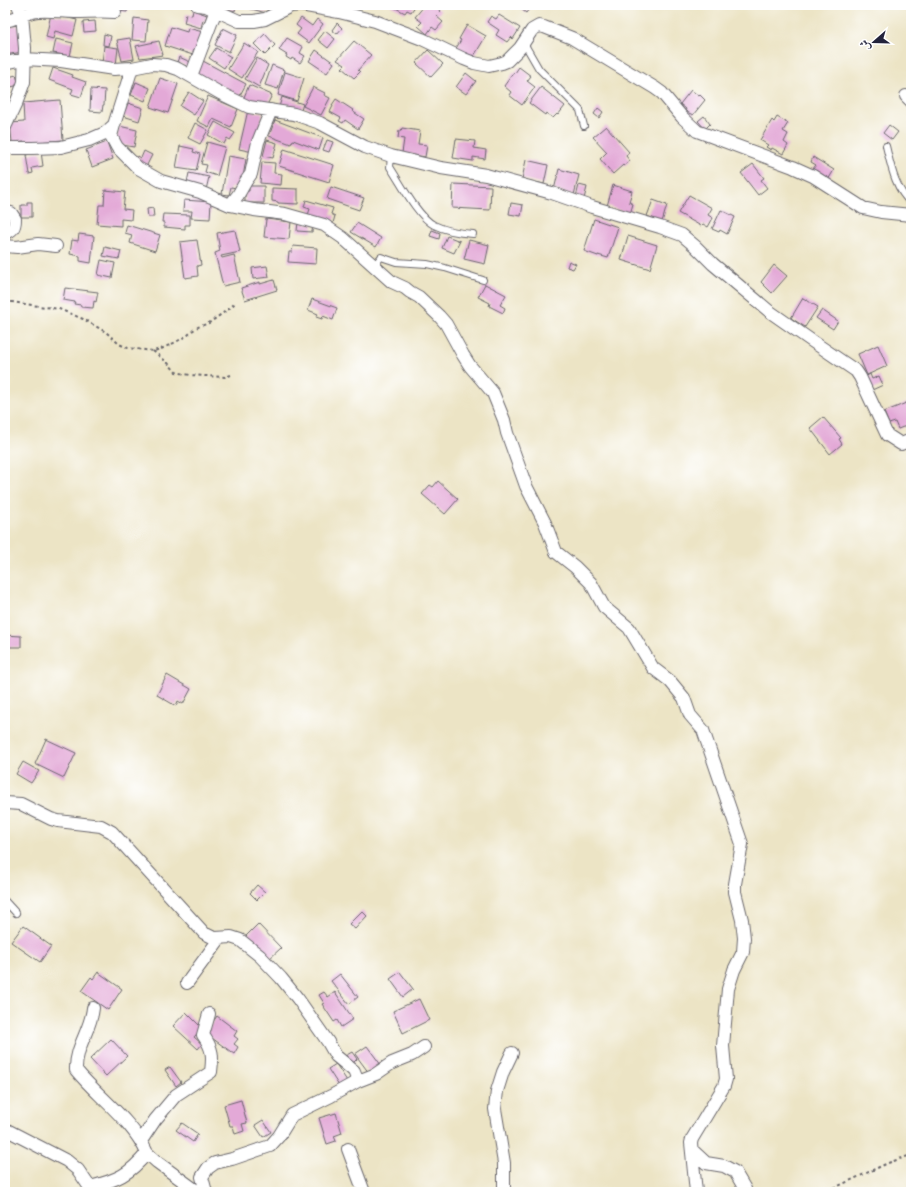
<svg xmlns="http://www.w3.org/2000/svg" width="916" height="1197" font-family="'IM FELL French Canon',Amiri,serif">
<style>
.building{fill:#e3a9d7}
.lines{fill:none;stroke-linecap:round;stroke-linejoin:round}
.lane-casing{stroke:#69666b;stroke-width:8}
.street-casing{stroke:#69666b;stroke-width:14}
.path{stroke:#69666b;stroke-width:2;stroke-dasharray:3 3;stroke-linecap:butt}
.lane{stroke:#fff;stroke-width:6}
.street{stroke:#fff;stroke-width:12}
</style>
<rect width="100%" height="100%" fill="#fff"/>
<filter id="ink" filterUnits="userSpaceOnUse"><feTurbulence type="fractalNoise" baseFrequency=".025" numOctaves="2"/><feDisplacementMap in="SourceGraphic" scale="8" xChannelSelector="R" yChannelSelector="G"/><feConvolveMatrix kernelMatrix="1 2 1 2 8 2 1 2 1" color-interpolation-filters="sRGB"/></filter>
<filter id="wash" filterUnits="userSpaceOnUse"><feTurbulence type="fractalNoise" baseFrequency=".012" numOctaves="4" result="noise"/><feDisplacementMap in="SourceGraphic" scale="16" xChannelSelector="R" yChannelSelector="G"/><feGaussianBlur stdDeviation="0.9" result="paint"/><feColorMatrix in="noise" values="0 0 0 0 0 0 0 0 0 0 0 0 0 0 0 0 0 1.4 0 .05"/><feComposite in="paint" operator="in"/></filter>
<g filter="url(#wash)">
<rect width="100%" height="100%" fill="#ece4c5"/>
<g id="blocks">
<path class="building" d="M111 5H134V8L128 7 127 12 110 10Z
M224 5H236L235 11 224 8Z
M249 5H270L266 13 248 8Z
M390 5H416L411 12 407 10 405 13Z
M425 5H433L441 11 436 16 443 22 436 30 432 27 427 34 418 26 422 22 415 17Z
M516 5H532L526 13Z
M193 10 207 15 205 21 203 20 201 28 184 23 186 14 192 15Z
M51 14 77 20 73 36 55 31 53 39 46 37Z
M499 15 520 28 513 39 511 37 507 42 496 35 499 30 487 22 491 16 496 19Z
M134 18 148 20 146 41 132 40Z
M301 18 312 26 317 19 323 24 309 43 297 34 301 29 296 25Z
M95 21 96 31 84 32 83 22Z
M337 23 342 28 337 34 332 30Z
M18 25 22 52 5 55V27Z
M467 25 486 36 474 56 472 55 470 59 455 50 461 40 459 39Z
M171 27 187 32 188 28 203 32 196 56 165 46Z
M223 28 237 35 229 52 215 45Z
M325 31 335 39 328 48 318 40Z
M104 34 111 36 109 46 103 45Z
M265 34 275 45 265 55 254 44Z
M130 38 134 59 122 61 117 40Z
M287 38 303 47 300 53 305 56 300 63 292 58 291 60 286 57 287 55 279 50Z
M56 39 73 43 70 56 53 53Z
M159 41 163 55 140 58 136 46Z
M354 41 371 55 358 70 360 72 354 78 342 68 345 65 337 60Z
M244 43 258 52 242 78 228 69Z
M104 46 118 48 116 65 102 63Z
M216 48 231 57 224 68 209 58Z
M316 50 334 63 327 73 309 61Z
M428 50 443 64 431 77 416 63Z
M179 57 195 64 193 69 177 62Z
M257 58 268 65 259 87 245 79Z
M203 61 246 84 239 97 196 73Z
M272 65 284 70 278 89 265 85Z
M519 67 531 76 527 81 535 87 522 105 509 95 511 92 504 86 514 72 515 73Z
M53 68 73 75 72 77 86 82 81 97 71 94 73 89 49 80Z
M285 72 304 78 297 101 278 95Z
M466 73 476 81 466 94 456 87Z
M16 75 19 85 7 88 8 93 5 94V78Z
M160 78 178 84 168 113 150 107Z
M136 82 150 88 145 101 131 95Z
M249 85 272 95 266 107 242 102Z
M313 87 325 93 324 95 330 98 321 115 303 106Z
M541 87 565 106 558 115 557 114 553 118 546 113 545 115 529 103Z
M91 89 105 90 104 105H103L102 112 90 111Z
M691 90 699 96 700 95 705 100 693 115 685 111 686 109 680 104Z
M189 92 203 101 194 115 180 106Z
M208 96 238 109 231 127 213 119 209 127 197 121Z
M282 97 303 104 300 113 279 107Z
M336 99 353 110 352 111 364 119 358 129 345 120 343 123 339 121 341 118 330 112 333 106 332 105Z
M60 100 63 140 24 143V141L12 142 10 123 24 122 23 103Z
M128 103 143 108 139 121 120 115 122 110 125 111Z
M598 108 603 112 599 118 594 114Z
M248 110 263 114 253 152 239 149Z
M704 116 710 124 705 129 698 121Z
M777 117 788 123 783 131 788 134 784 142 788 145 783 154 772 148 771 150 766 147 768 145 760 140 772 120 774 122Z
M275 120 323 138 319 150 293 140 291 144 269 136Z
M215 122 235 133 230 140 227 138 224 144 208 135Z
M195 123 208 130 200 144 188 138Z
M889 125 898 132 892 140 883 133Z
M119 126 137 130 134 147 116 144Z
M606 126 629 152 626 156 630 161 624 166 623 165 613 174 600 159 607 152 593 137Z
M402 128 420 131 418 144 427 145 425 157 402 153 404 139 398 138 399 131H401Z
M456 139 475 141 474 148 486 150 485 159 473 157V161L453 158Z
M267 140 277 143 273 158 263 156Z
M327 140 333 142 329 152 323 150Z
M107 142 113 159 92 167 86 150Z
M207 142 225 147 217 176 205 172 207 165 201 164Z
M180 146 194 149 193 152 200 154 196 171 176 168Z
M284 149 334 165 329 182 279 166Z
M144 151 152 155 147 165 149 167 148 170 134 164 138 156 141 158Z
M41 152 43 166 32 168 33 173 29 174 26 155Z
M228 156 246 159 241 189 231 187 229 195 222 194Z
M813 157 834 170 828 180 812 170 816 165 811 162Z
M526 160 548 165 544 184 522 179Z
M262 162 275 163 274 173 282 174 281 185 260 183Z
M753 164 764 178 761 180 767 188 758 195 741 173Z
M559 169 579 175 574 195 554 190Z
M189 173 209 177 206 190 186 187Z
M453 184 491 186 490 210 452 208Z
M579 185 587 187 584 199 576 197Z
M613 185 632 191 629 202 633 204 630 214 607 206Z
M249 186H264V203H245V191H249Z
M331 187 364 198 359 210 327 199Z
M272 188 298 189V204L278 203V202L272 201Z
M105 190 125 192 123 209 132 210 131 220 121 219V226L97 224 99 205H104Z
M689 195 712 208 708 215 713 218 708 227 703 224 701 226 678 213Z
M184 200 211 202 210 219 191 218 192 211H183Z
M306 200 333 208 331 214 335 216 333 223 308 215 310 209 304 207Z
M653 200 667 205 662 222 647 216Z
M27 202H32V217H21V205H27Z
M511 203 523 205 521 216 509 214Z
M153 208 154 217H148L147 209Z
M721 210 735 217 727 234 720 230 719 232 712 229Z
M163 214 190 215V225H185V229L164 227V222H162Z
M266 219 291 222 289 239 264 237Z
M594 219 618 227 608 258 598 255V256L584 251Z
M298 222 313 224 312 232 297 231Z
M357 223 381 238 376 247 351 232Z
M127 225 160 235 155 251 130 243 132 235 125 233Z
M235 230 240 252 221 256 222 258 234 255 240 282 223 286 215 253 220 251 217 233Z
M432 230 440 233 439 239 430 236Z
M79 234 94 236 91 263 80 261V256L70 254 72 240 78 241Z
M447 236 460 241 454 253 442 248Z
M628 236 657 245 650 269 621 260Z
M197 240 201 265 197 266 198 276 185 278 180 242Z
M469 240 489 245 485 264 464 259Z
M293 246 317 248 316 264 288 262 289 252H292Z
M105 247 121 251 119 259 103 256Z
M101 260 115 263 112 278 98 275Z
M569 261 576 264 573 269 567 267Z
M774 265 787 276 772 293 761 282Z
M267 266 269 277 253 279 252 268Z
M274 280 277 290 245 300 241 288 260 282V284Z
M485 284 506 295 500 305 505 308 503 313 489 306 490 303 478 297Z
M65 288 98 292 96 302 94 301 93 308 81 307V305L74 304 75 302 63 300Z
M803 298 818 307 805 327 791 318Z
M312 299 337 308 333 320 323 316 322 319 316 317 318 314 308 310Z
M822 310 838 321 833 329 816 318Z
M878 345 887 366 867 375 858 354Z
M870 374 872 379 879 376 883 385 872 390 865 377Z
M911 401V424L898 429 895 422 889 424 884 412Z
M823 417 841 438 839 439 842 444 830 454 810 428Z
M438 481 458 499 445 514 422 494 430 485 433 487Z
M5 635 21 636V647H5Z
M167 675 191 689 183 704 178 701 176 706 157 695Z
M46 739 76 753 64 778 35 764Z
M23 762 39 771 31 783 16 774Z
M257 885 265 892 257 900 250 893Z
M362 911 367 916 355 929 349 924Z
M258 924 281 948 268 960 245 937Z
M23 926 51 946 40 962 11 942Z
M98 972 122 989 108 1010 81 991 91 977 93 979Z
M400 972 413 989 403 997 390 979Z
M340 974 358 997 349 1004 331 981Z
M324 992 328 997 335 992 353 1019 341 1027 337 1020 334 1022 322 1004 324 1003 319 995Z
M419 999 429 1020 403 1033 393 1011Z
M186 1012 202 1028 194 1037 202 1044 198 1049 173 1026Z
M217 1016 237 1031 234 1036 238 1039 234 1044 238 1047 234 1054 205 1033Z
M111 1039 127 1056 106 1076 90 1059Z
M367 1046 381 1065 369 1073 355 1054Z
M352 1052 357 1059 351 1065 345 1056Z
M336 1064 347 1081 339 1086 328 1069Z
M170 1067 181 1082 176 1086 165 1070Z
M241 1100 247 1123 242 1124 244 1131 235 1134 233 1126H230L224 1105Z
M336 1113 342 1133 334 1136 336 1141 327 1144 319 1118Z
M263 1120 271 1132 263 1137 255 1125Z
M182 1123 198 1134 193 1142 176 1130Z"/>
</g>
</g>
<g filter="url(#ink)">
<use href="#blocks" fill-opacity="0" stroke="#69666b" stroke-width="1"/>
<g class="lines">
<g class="lane-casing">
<path id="lane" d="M524 43 539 69 580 110 584 126
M886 146C891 166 895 189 911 203
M391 156 390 167C400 182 418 217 434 225 446 231 459 233 473 234
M374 266 381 257 396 262 427 264 445 268 483 280
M5 901 16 913"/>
</g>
<g class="street-casing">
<path id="street" d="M197 5 206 6 239 21H254L265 19 291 6 301 5 339 12 375 21 422 39 464 59 474 63 489 66 502 63 507 61 520 48 532 30 539 26 544 27 572 38 655 88 662 93 682 117 697 131 793 167 813 176 863 208 881 212 911 215
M5 21C16 19 26 12 38 11 50 10 63 12 75 12 88 12 102 11 115 12
M5 63 24 59 61 61 114 69 132 68
M191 76 216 10
M906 96 911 101
M114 125 111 136 117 147 138 168 161 181 200 192 230 205 238 195 246 181 251 174 258 142 271 110
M5 127 17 101 24 82 25 48 22 15 18 5
M5 148H32L61 147 89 140 105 133 114 125 132 68 152 64 166 65 178 69 220 93 249 107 294 114 320 123 365 147 391 156 441 168 486 175 552 193 592 207 660 227 682 235 695 246 713 264 731 279 769 311 809 339 856 371 860 377 887 435 901 444 911 440
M230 205 254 210 285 214 324 225 343 238 392 282 405 288 410 292 419 297 439 316 446 324 463 355 470 366 493 393 504 420 507 433 526 486 545 523 556 552 575 567 591 583 604 607 629 628 653 668 670 681 684 698 690 715 703 730 742 844 735 884V892L742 920 744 938 743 952 734 970 728 989 723 1046 726 1079 724 1086 692 1139 691 1143 696 1192
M5 212 11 213 15 219C15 227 13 231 5 233
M5 246 17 247 38 244 56 246
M5 803 21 804 51 819 58 821 101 826 112 832 204 933 212 937 216 938 231 937 240 940 260 956 281 978 298 999 328 1042 336 1056 354 1071 358 1081 376 1074 392 1063 412 1055 424 1047
M187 983 220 938
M93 1008C91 1030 75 1047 76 1070 99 1098 132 1120 147 1153
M5 1129 67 1161 78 1170 93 1192
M141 1141 155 1120 176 1095 211 1072C213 1056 213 1049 203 1035L209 1014
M348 1149 364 1192
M692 1150 706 1163 724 1166 735 1172 745 1189
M90 1187C117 1180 129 1175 147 1153L157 1162 198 1192
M206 1192 202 1177 208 1168 215 1163 232 1159 270 1146 279 1136 292 1115 331 1096 358 1081
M504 1192V1163L495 1109 497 1091 503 1072 512 1053"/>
</g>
<path class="path" d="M5 301 59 309 83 319 106 332 119 344 128 348 153 351 161 349 176 342 188 335 192 331 198 327 209 323 230 308 236 302
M153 351 168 363 176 372 190 375 206 376 225 377 231 375
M829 1192 834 1188 888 1163 911 1155"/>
<use href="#lane" class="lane"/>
<use href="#street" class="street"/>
</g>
</g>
<rect width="916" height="1197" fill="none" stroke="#fff" stroke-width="20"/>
<g transform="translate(874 42) rotate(250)" stroke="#ffffff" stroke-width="3" paint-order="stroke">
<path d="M0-3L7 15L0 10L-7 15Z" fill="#22223b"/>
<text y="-6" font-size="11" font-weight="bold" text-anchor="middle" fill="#22223b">ش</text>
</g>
</svg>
